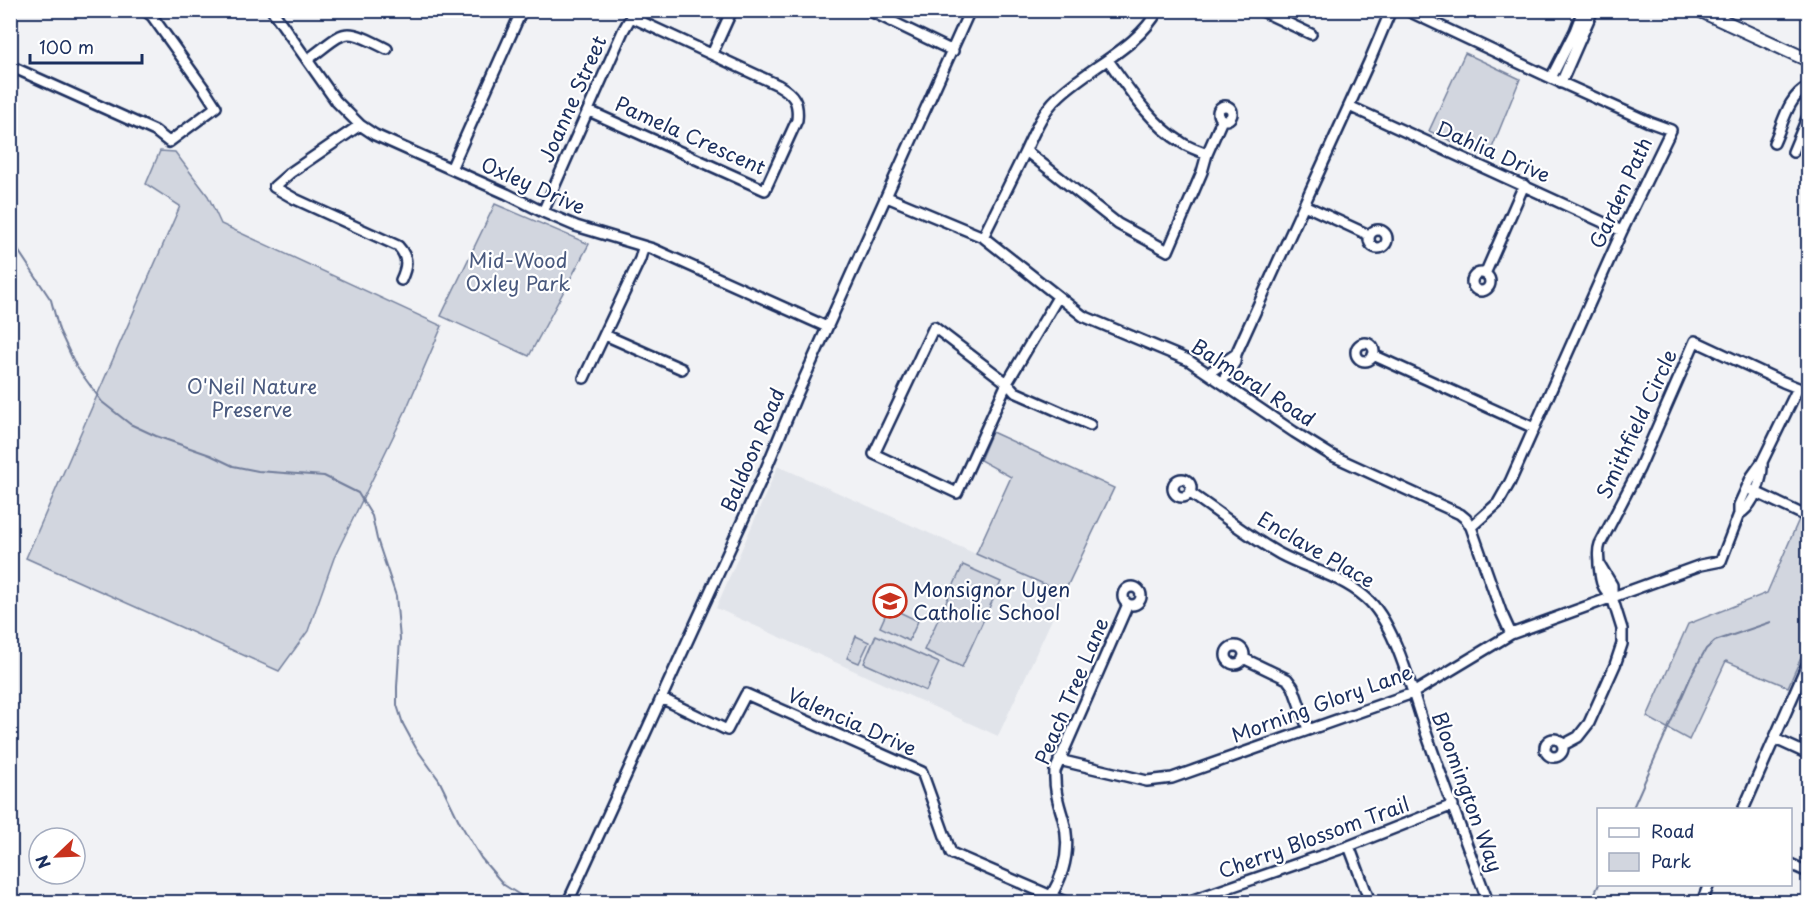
<svg xmlns="http://www.w3.org/2000/svg" width="1819" height="913" font-family="'Playpen Sans',sans-serif">
<style>
.built{fill:#e1e4ea}
.green{fill:#d2d6df;stroke:#76829e;stroke-width:1.5}
.lines{fill:none;stroke-linecap:round;stroke-linejoin:round}
.stream{stroke:#707c9a;stroke-width:2}
.minor-casing{stroke:#1b2f5e;stroke-width:14}
.major-casing{stroke:#1b2f5e;stroke-width:16}
.minor{stroke:#fff;stroke-width:9}
.major{stroke:#fff;stroke-width:12}
.labels{text-anchor:middle;stroke-width:4.5;stroke-linejoin:round;paint-order:stroke}
.street-label{font-size:20px;fill:#1b2f5e;stroke:#fff}
.park-label{font-size:20px;fill:#49597e;stroke:#fff}
.poi-label{font-size:20px;fill:#1b2f5e;stroke:#fff;text-anchor:start}
</style>
<rect width="100%" height="100%" fill="#f1f2f5"/>
<filter id="ink" filterUnits="userSpaceOnUse"><feTurbulence type="fractalNoise" baseFrequency=".0167" numOctaves="2"/><feDisplacementMap in="SourceGraphic" scale="12" xChannelSelector="R" yChannelSelector="G"/><feConvolveMatrix kernelMatrix="1 2 1 2 8 2 1 2 1" color-interpolation-filters="sRGB"/></filter>
<g filter="url(#ink)">
<path class="built" d="M778 466 1064 593 998 736 716 608Z"/>
<path class="green" d="M1465 53 1520 79 1488 158 1429 131Z
M160 151 175 152 208 196 221 224 442 326 405 412 334 558 308 631 279 671 26 558 180 206 146 184Z
M495 204 589 244 529 356 441 316Z
M992 432 1114 488 1064 593 976 554 1011 477 980 460Z
M1800 517 1808 521V642L1788 687 1726 661 1689 740 1647 717 1688 624 1767 593Z
M963 565 1001 582 962 667 924 650Z
M889 607 918 621 909 641 880 627Z
M876 635 939 663 926 691 864 663Z
M856 636 869 642 859 663 847 658Z"/>
<g class="lines">
<path class="stream" d="M10 238 51 300 59 330 76 366 102 402 130 424 156 436 210 455 233 466 258 471 324 476 358 493 372 516 377 539 396 596 400 639 397 687V705L403 724 416 748 439 780 460 823 481 858 504 885 531 902
M1632 810 1692 674 1706 649 1715 641 1724 638 1771 622
M1591 902 1599 884"/>
<g class="minor-casing">
<path id="minor" d="M272 10 336 101 360 125 375 135 507 194 543 212 576 226 653 249 827 327
M868 10 953 51
M1260 10 1311 34
M1406 10 1551 78 1649 122 1671 130 1622 231 1510 482 1498 503 1471 527
M712 54 732 10
M307 60C347 31 340 25 387 49
M1108 60C1128 88 1151 124 1181 142 1189 148 1198 150 1207 154
M10 66 155 131 169 142 216 107 205 90 152 16 144 10
M1551 78 1575 31 1583 10
M1561 83 1593 10
M1218 113a7 7 0 1 1 14 0a7 7 0 1 1-14 0Z
M1349 106 1622 231
M360 125 290 173 274 187 295 199 398 246C409 258 407 267 401 280
M1774 143C1783 124 1788 96 1808 87
M1026 151 1118 224 1168 251 1202 172 1207 154 1222 120
M1793 152 1808 116
M451 169 522 10
M887 197 983 237 1083 316 1188 360 1294 432 1331 455 1460 514 1466 519 1471 527 1501 612 1511 634
M1304 205 1369 235
M543 212 623 31 631 17 778 85C794 94 799 102 797 120L765 190 589 111
M1369 239a9 9 0 1 1 18 0a9 9 0 1 1-18 0Z
M983 237C997 209 1011 181 1024 154 1033 135 1042 112 1057 98 1087 68 1138 48 1158 10
M1472 282a9 9 0 1 1 18 0a9 9 0 1 1-18 0Z
M1485 274 1524 185
M1058 297 1007 383 957 493 874 454 934 327 1007 383 1015 392 1090 425
M605 335 682 369
M1356 352a9 9 0 1 1 18 0a9 9 0 1 1-18 0Z
M1373 355 1534 428
M1209 373 1236 354
M584 378 640 259 643 248
M1222 382 1235 362 1236 354 1369 62 1391 10
M1173 488a9 9 0 1 1 18 0a9 9 0 1 1-18 0Z
M1751 490 1808 517
M1190 493C1220 513 1249 537 1280 554 1308 569 1341 576 1365 597 1397 623 1414 701 1429 741 1448 795 1468 848 1488 902
M1123 596a9 9 0 1 1 18 0a9 9 0 1 1-18 0Z
M1612 597C1600 586 1601 580 1599 565 1599 557 1597 552 1600 544L1639 469 1695 341 1783 382 1798 388 1762 462 1752 476 1739 505V514
M1226 655a9 9 0 1 1 18 0a9 9 0 1 1-18 0Z
M1243 658 1287 679 1293 687 1308 729
M661 698 727 730 746 694 922 772 951 853 1065 902
M1545 748a9 9 0 1 1 18 0a9 9 0 1 1-18 0Z
M1775 739 1808 754
M1563 745 1578 737 1589 723 1615 665 1622 644V629L1612 597V585L1600 565
M1059 760 1147 781 1172 778 1413 693 1511 634 1701 565 1721 561 1739 514C1754 506 1763 478 1762 462
M1743 810 1808 662
M1349 846 1370 902
M1790 864 1808 872
M1051 896C1066 871 1071 846 1063 818 1058 802 1054 788 1055 771L1128 604
M568 902 763 476 795 399 970 10
M1187 902 1349 846 1453 805
M1702 902 1709 884"/>
</g>
<g class="major-casing">
<path id="major" d="M1699 10 1808 60"/>
</g>
<use href="#minor" class="minor"/>
<use href="#major" class="major"/>
</g>
</g>
<defs>
<g id="school-ring" transform="scale(1.725)"><circle r="9.5" fill="#fff" stroke="#c8321e" stroke-width="1.5"/><path d="M0-5L7-2L0 1L-7-2ZM-4 1L0 2.5L4 1V4Q0 6-4 4Z" fill="#c8321e"/></g>
</defs>
<g fill-rule="evenodd">
<use href="#school-ring" x="890" y="601"/>
</g>
<g class="labels">
<g class="street-label">
<text transform="translate(573 99) rotate(-66)" y="7">Joanne Street</text>
<text transform="translate(690 136) rotate(24)" y="7">Pamela Crescent</text>
<text transform="translate(1493 152) rotate(24)" y="7">Dahlia Drive</text>
<text transform="translate(533 186) rotate(24)" y="7">Oxley Drive</text>
<text transform="translate(1621 193) rotate(-65)" y="7">Garden Path</text>
<text transform="translate(1253 383) rotate(33)" y="7">Balmoral Road</text>
<text transform="translate(1637 424) rotate(-65)" y="7">Smithfield Circle</text>
<text transform="translate(753 450) rotate(-67)" y="7">Baldoon Road</text>
<text transform="translate(1316 550) rotate(30)" y="7">Enclave Place</text>
<text transform="translate(1072 691) rotate(-67)" y="7">Peach Tree Lane</text>
<text transform="translate(1322 704) rotate(-20)" y="7">Morning Glory Lane</text>
<text transform="translate(852 722) rotate(24)" y="7">Valencia Drive</text>
<text transform="translate(1467 792) rotate(70)" y="7">Bloomington Way</text>
<text transform="translate(1314 838) rotate(-20)" y="7">Cherry Blossom Trail</text>
</g>
<g class="park-label">
<text x="518" y="268">Mid-Wood<tspan x="518" dy="23">Oxley Park</tspan></text>
<text x="252" y="394">O'Neil Nature<tspan x="252" dy="23">Preserve</tspan></text>
</g>
<g class="poi-label">
<text x="913" y="597">Monsignor Uyen<tspan x="913" dy="23">Catholic School</tspan></text>
</g>
</g>
<rect width="1819" height="913" fill="none" stroke="#fff" stroke-width="36"/>
<rect x="18" y="18" width="1783" height="877" fill="none" stroke="#1b2f5e" stroke-width="2" filter="url(#ink)"/>
<rect x="1597" y="808" width="195" height="78" fill="#ffffff" stroke="#a4acbf" stroke-width="1.5"/>
<rect x="1609" y="828" width="30" height="9" fill="#ffffff" stroke="#a4acbf" stroke-width="1.5"/>
<text x="1651" y="838" font-size="18" fill="#1b2f5e">Road</text>
<rect x="1609" y="853" width="30" height="18" fill="#d2d6df" stroke="#a4acbf" stroke-width="1.5"/>
<text x="1651" y="868" font-size="18" fill="#1b2f5e">Park</text>
<g transform="translate(57 856) rotate(247)"><circle r="28" fill="#ffffff" stroke="#a4acbf" stroke-width="1.5"/>
<path d="M0-4.5L10 22L0 15L-10 22Z" fill="#c8321e"/>
<text y="-9" font-size="16" font-weight="bold" text-anchor="middle" fill="#1b2f5e">N</text>
</g>
<path d="M30 54v9h112v-9" fill="none" stroke="#1b2f5e" stroke-width="3"/>
<text x="39" y="54" font-size="18" fill="#1b2f5e" stroke="#ffffff" stroke-width="4.5" paint-order="stroke">100 m</text>
</svg>
